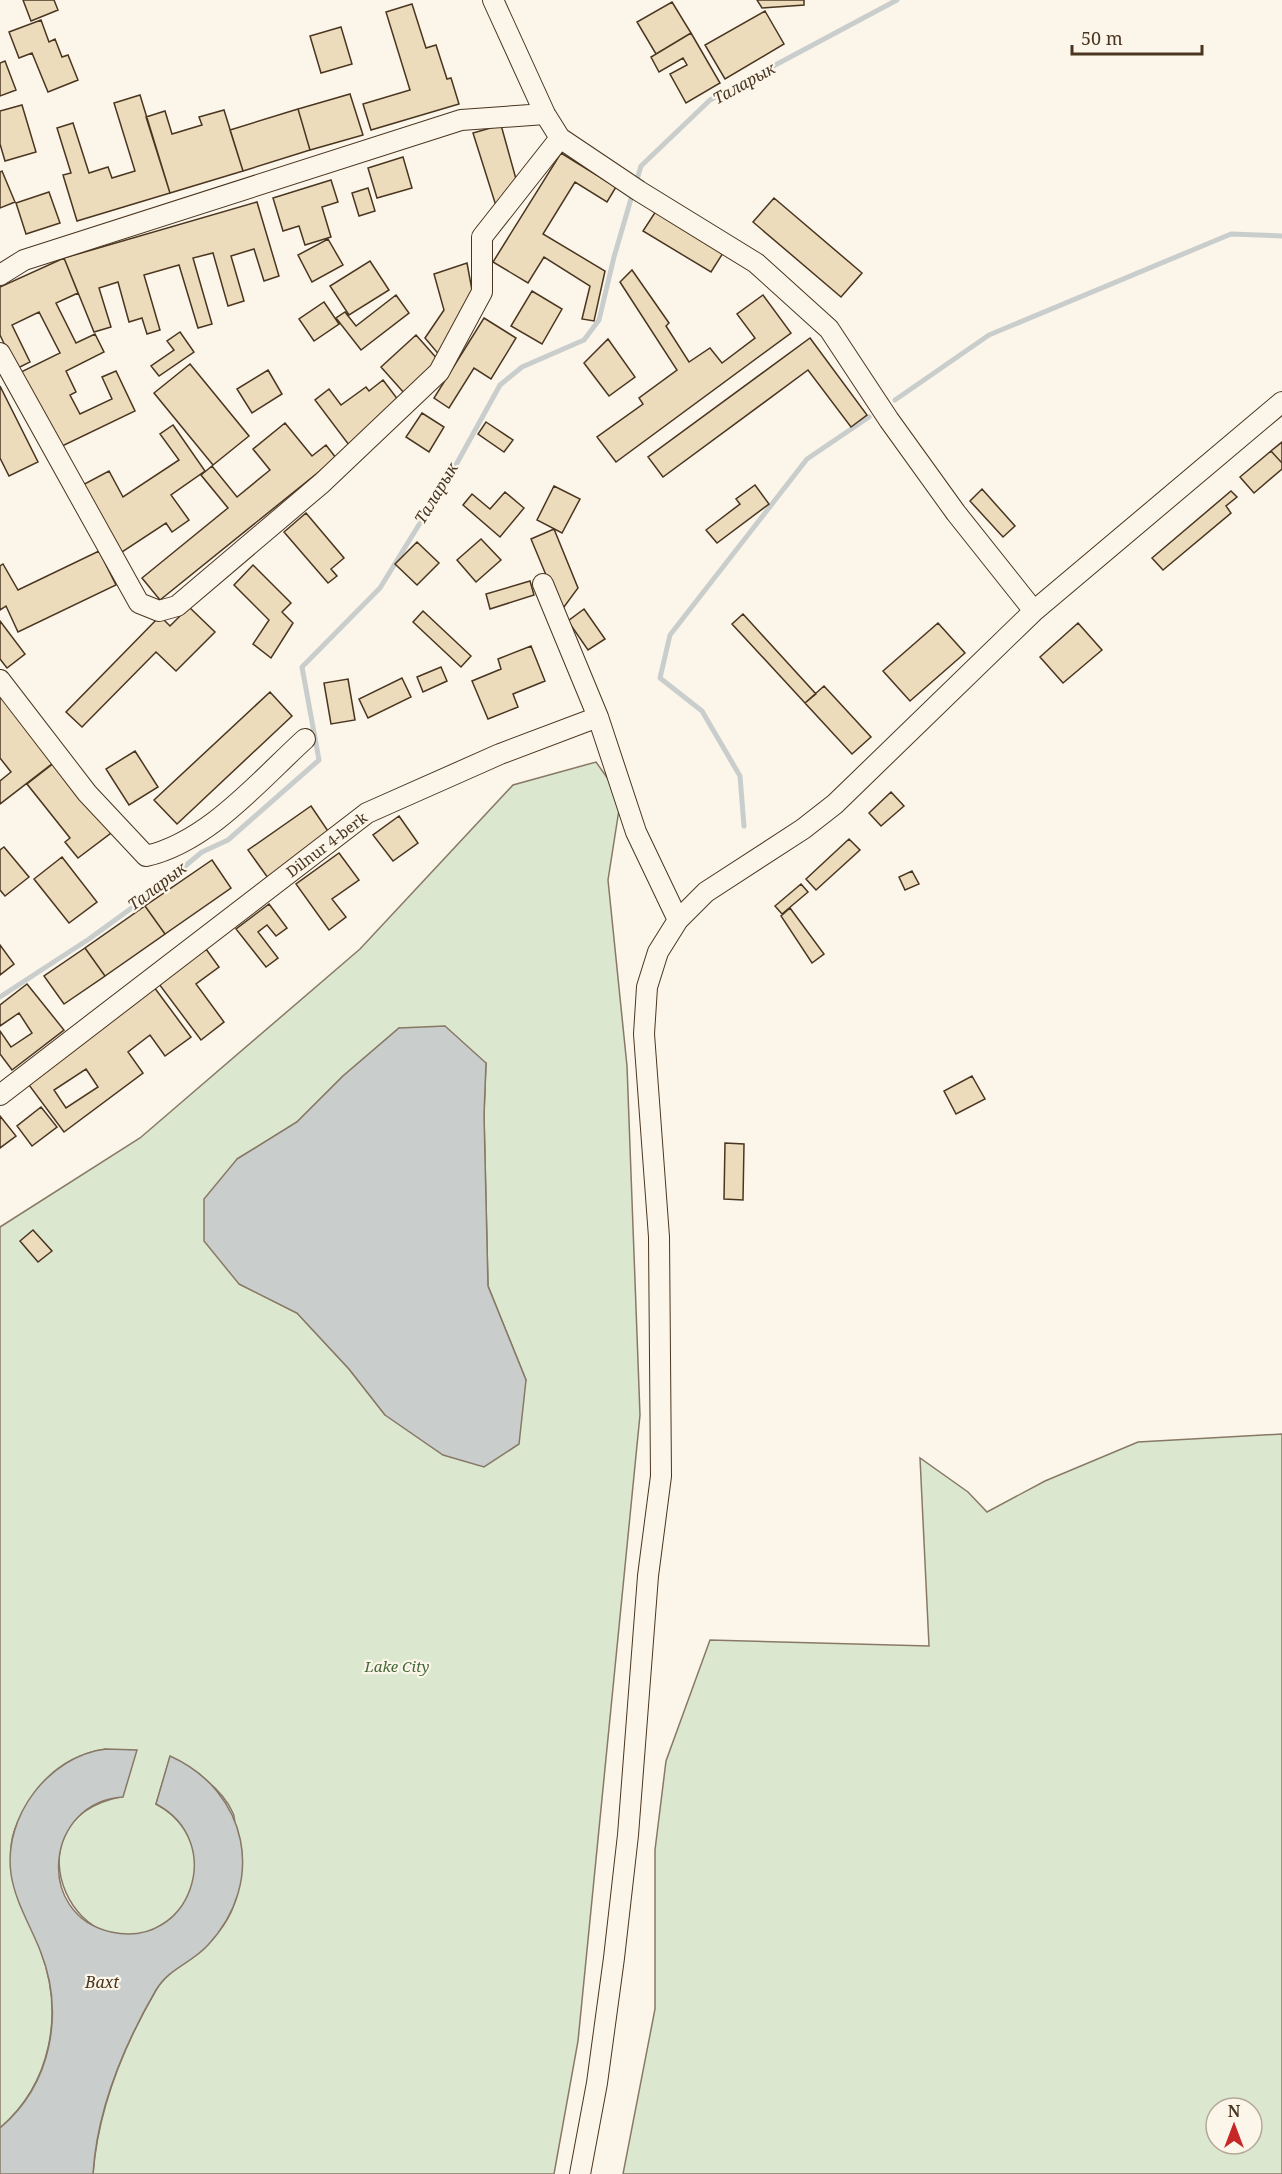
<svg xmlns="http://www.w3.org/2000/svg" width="1282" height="2174" font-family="'Noto Serif',serif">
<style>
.green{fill:#dce7d0;stroke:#887966;stroke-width:1.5;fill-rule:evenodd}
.water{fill:#c9cecd;stroke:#887966;stroke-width:1.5}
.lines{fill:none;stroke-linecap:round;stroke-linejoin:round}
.stream{stroke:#c9cecd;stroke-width:5}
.building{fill:#ecdcbc;stroke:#4a3520;stroke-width:1.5;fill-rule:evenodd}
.minor-casing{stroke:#4a3520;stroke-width:22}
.minor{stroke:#fbf6e9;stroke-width:20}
.labels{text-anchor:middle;stroke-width:4.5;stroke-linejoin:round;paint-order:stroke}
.street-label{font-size:15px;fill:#4a3520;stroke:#fbf6e9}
.park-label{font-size:15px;font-style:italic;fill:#436837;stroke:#fbf6e9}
.water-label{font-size:16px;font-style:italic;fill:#4a3520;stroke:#fbf6e9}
</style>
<rect width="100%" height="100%" fill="#fbf6e9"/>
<path class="green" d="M596 762 621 797 608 880 627 1066 640 1415 578 2041 554 2174H93C98 2109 123 2047 156 1990 171 1965 201 1956 218 1932 225 1924 231 1914 234 1904 237 1895 237 1821 233 1813 223 1790 193 1767 170 1757L156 1804C179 1816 196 1839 195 1866 195 1888 184 1909 167 1921 80 1985 0 1822 120 1797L106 1749C79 1753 57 1765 40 1786 26 1804 10 1829 11 1852 12 1890 29 1918 41 1952 64 2014 51 2084 0 2128V1227L140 1138 360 949 513 785ZM399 1028 486 1063 484 1115 488 1286 526 1380 385 1415 349 1369 297 1313 239 1284 237 1159 297 1122 343 1076Z
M1282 1434V2174H623L655 2009V1850L666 1761 710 1640 929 1646 920 1458 968 1492 987 1512 1045 1481 1138 1442ZM1216 2108H1252V2144H1216Z"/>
<path class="water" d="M445 1026 486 1063 484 1115 488 1286 526 1380 519 1444 484 1467 443 1455 385 1415 349 1369 297 1313 239 1284 204 1241V1199L237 1159 297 1122 343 1076 399 1028Z
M106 1749 137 1750 123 1797C45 1802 34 1915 111 1932 190 1950 228 1842 156 1804L170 1756C248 1791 267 1882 208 1945 192 1963 169 1968 156 1990 124 2045 97 2109 93 2174H0V2128C52 2084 65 2012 40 1950 30 1925 15 1901 11 1874 3 1816 49 1756 106 1749Z"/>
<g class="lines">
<path class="stream" d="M636 183 641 166 710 100 897 0
M895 400 989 335 1231 234 1282 236
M744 826 740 776 702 711 660 678 670 635 807 459 869 417
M0 997 89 939 155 891 202 852 228 840 319 760 302 667 380 588 457 463 500 385 522 367 584 340 599 320 614 257 633 192"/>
</g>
<path class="building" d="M23 0H54L58 10 31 21Z
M757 0H804V5L762 8Z
M672 2 691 33 656 54 637 22Z
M412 4 426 48 436 45 447 79 451 78 459 104 371 130 363 104 410 90 386 12Z
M765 11 784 44 725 79 705 45Z
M41 20 49 42 55 39 62 57 68 55 78 80 48 92 32 53 19 58 9 32Z
M341 27 352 64 321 73 310 36Z
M691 33 720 83 686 103 670 74 687 65 683 58 659 72 651 57Z
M5 61 16 90 0 96V63Z
M350 94 363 135 310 150 298 109Z
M140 95 170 193 77 221 63 175 71 173 57 128 73 123 89 173 108 167 112 178 135 171 114 103Z
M22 105 36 152 5 161 0 144V111Z
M298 109 310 150 243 171 230 130Z
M224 110 243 171 170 193 146 117 165 111 172 134 202 125 199 117Z
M501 125 516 179 497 209 473 133Z
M561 153 616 187 607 202 575 182 543 234 605 271 594 321 582 319 590 286 544 257 528 283 493 262Z
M403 157 412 188 377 198 368 168Z
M2 171 15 202 0 208V172Z
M331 180 338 202 322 207 331 237 305 245 299 226 283 231 273 198Z
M368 188 375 211 359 216 352 193Z
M49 192 60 223 26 234 16 203Z
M774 198 862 273 841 297 753 222Z
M257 202 279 276 264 281 254 249 231 256 244 301 228 306 213 253 193 258 212 324 198 328 179 265 144 275 160 330 147 334 142 318 129 322 118 282 99 288 111 327 94 332 64 258Z
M656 211 723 253 711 272 643 231Z
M328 239 343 265 312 282 298 255Z
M64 258 78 293 56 303 76 343 95 334 104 352 66 371 76 392 70 395 80 414 112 399 102 377 116 371 135 411 56 449 19 373 60 353 39 312 12 325 30 362 16 369 0 335V287Z
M370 261 389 290 349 315 330 286Z
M467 263 474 301 441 357 425 338 444 310 434 274Z
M632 270 669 323 666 326 689 362 710 348 722 363 755 338 737 314 763 295 791 333 616 462 597 437 643 404 639 398 677 370 620 282Z
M532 291 562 309 542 344 511 326Z
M396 295 409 313 361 350 336 318 345 312 356 326Z
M324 302 339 324 314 341 299 319Z
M484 318 516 338 491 379 474 368 449 408 434 398Z
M180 332 194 352 159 376 151 366 174 350 167 341Z
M416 335 440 362 405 394 381 367Z
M810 338 867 415 851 427 808 370 663 477 648 457Z
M608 339 635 377 609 396 584 363Z
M190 364 249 436 213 465 154 393Z
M268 370 282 394 252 413 237 389Z
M383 380 402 405 349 445 315 400 329 389 341 405 366 387 369 391Z
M0 386 38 462 9 476 0 458Z
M422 413 444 427 429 452 406 437Z
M486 422 513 440 504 452 478 434Z
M285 423 312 456 326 445 336 458 160 600 142 578 228 508 201 475 212 466 237 497 270 470 253 449Z
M173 425 205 471 171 495 189 520 172 532 166 523 116 556 77 488 109 471 123 497 179 460 160 434Z
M1282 442V463L1271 451Z
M1271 451 1282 463V469L1254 493 1240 477Z
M755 485 769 504 717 543 706 530 740 504 736 499Z
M554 486 580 499 562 533 537 520Z
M982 489 1015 526 1003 537 970 501Z
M1231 491 1237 497 1226 506 1231 513 1163 570 1152 558Z
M505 492 524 508 500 537 463 505 472 494 490 509Z
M306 513 344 558 331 569 337 576 328 583 284 532Z
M554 529 578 588 561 611 531 539Z
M481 539 501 560 476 582 457 560Z
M417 542 439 563 417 585 395 564Z
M99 551 116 585 18 632 6 606 0 610V566L3 564 18 590Z
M253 565 291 603 282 612 293 623 271 658 253 644 269 620 234 585Z
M530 581 534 595 490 609 486 594Z
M189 607 215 632 176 671 156 652 82 727 66 712 160 616 170 626Z
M584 609 605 639 588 650 568 621Z
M423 611 471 656 461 667 413 622Z
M743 614 816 694 805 703 732 624Z
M0 621 25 654 7 668 0 659Z
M938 623 965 653 910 701 883 671Z
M1078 623 1102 650 1063 683 1040 657Z
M531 646 545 681 513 694 518 707 488 719 472 681 501 669 498 659Z
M441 667 447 681 423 692 417 677Z
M402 678 411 697 368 718 359 699Z
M348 679 355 720 331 724 324 683Z
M824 686 871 737 852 754 805 703Z
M270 692 292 716 177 824 154 800Z
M0 695 53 763 0 804V781L11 772 0 758Z
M135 751 158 787 129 805 106 769Z
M59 759 115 830 78 858 65 842 70 838 27 784Z
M891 792 904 806 881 826 869 813Z
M311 806 330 834 268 878 248 850Z
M399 816 418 843 393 861 373 835Z
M849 839 860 850 816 890 806 879Z
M4 847 29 877 5 896 0 890V850Z
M339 853 359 880 332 899 346 917 329 930 296 884Z
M62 857 97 902 69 923 34 879Z
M212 860 231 888 165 934 145 906Z
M912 871 919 884 905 890 899 877Z
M801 884 808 892 782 914 775 906Z
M269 904 287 928 276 936 267 925 258 932 278 958 266 967 236 929Z
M145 906 165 934 105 976 85 948Z
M790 908 824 954 812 963 781 916Z
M0 945 14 964 0 975Z
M85 948 105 976 64 1004 44 976Z
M206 949 219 967 196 984 224 1022 201 1040 159 984Z
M27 984 64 1030 12 1070 0 1054V1031L11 1047 32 1033 19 1013 0 1026V1005Z
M154 987 191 1037 165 1056 150 1035 128 1052 143 1073 64 1132 26 1081ZM86 1069 98 1087 66 1108 54 1090Z
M972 1076 985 1099 956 1114 944 1091Z
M41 1107 57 1127 32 1146 17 1126Z
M0 1116 16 1136 0 1148Z
M725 1143 744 1144 743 1200 724 1199Z
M33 1230 52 1251 38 1262 20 1241Z"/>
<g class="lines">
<g class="minor-casing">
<path id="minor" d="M493 0 545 114 560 138 639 191 756 263 829 329 889 420 956 513 1034 611
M0 275 24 260 461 120 545 114
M0 353 139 603 159 611 177 606 322 483 439 372 482 292V237L560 138
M543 584 598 717
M0 680 87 793 146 856C208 842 259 781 305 739
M0 1095 367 813 500 754 598 717 636 832 678 920
M580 2174 597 2083 614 1958 628 1835 648 1576 661 1476 659 1237 644 1034 647 987 658 952 678 920 706 892 803 829 835 804 1034 611 1282 402"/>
</g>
<use href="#minor" class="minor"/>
</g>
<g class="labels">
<g class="street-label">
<text transform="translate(327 845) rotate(-37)" y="5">Dilnur 4-berk</text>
</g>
<g class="park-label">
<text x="397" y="1672">Lake City</text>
</g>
<g class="water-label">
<text transform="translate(744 83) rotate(-29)" y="6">Таларык</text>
<text transform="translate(436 493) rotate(-59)" y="6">Таларык</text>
<text transform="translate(157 886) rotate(-37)" y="6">Таларык</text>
<text x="102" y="1988">Baхt</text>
</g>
</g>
<g transform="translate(1234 2126)"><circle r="28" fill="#fbf6e9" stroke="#b4a999" stroke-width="1.5"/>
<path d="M0-4.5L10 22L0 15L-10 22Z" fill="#c62828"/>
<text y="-9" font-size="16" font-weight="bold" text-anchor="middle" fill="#4a3520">N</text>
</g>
<path d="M1072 45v9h130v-9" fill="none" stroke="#4a3520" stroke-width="3"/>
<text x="1081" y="45" font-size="18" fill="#4a3520" stroke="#fbf6e9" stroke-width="4.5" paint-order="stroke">50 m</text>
</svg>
